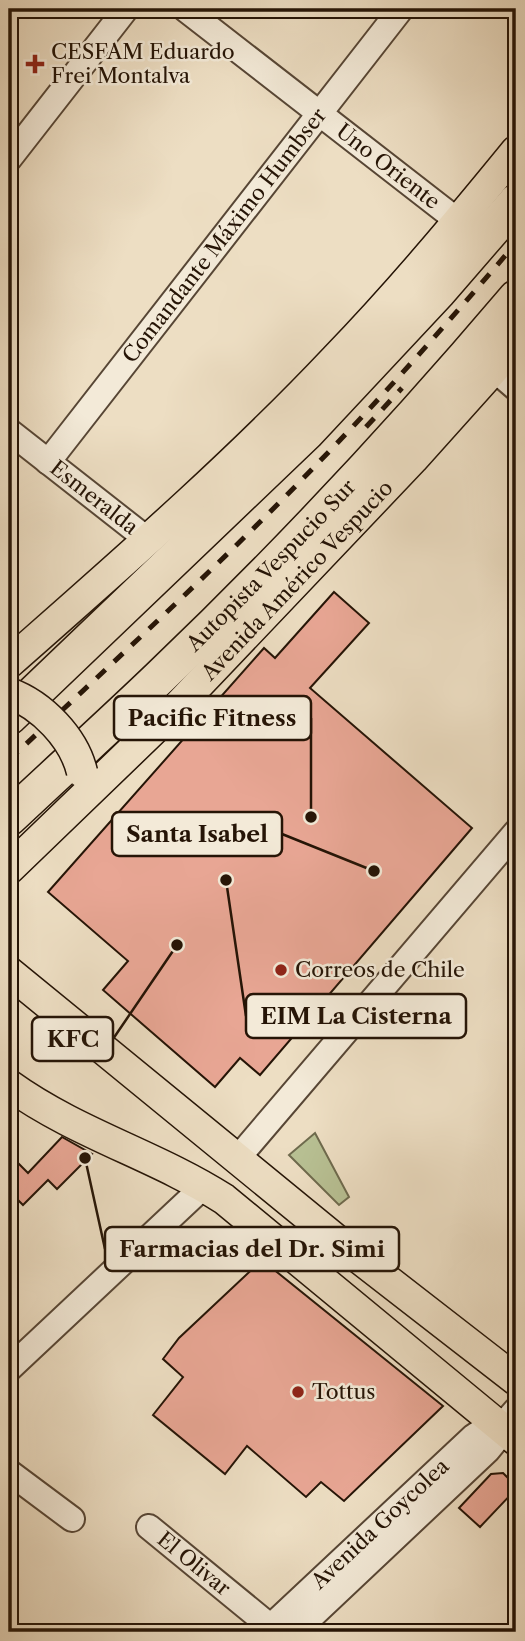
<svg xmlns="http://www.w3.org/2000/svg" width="525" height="1641" font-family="'Libre Caslon Text',serif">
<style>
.green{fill:#b8c194;stroke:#6e6a4d;stroke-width:2}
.building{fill:#e8a694;stroke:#251406;stroke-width:2}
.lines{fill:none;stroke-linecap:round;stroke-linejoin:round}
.minor-casing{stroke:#574635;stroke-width:28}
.major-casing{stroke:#251406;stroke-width:33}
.highway-casing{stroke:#251406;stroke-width:38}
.minor{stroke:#f3ead8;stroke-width:24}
.major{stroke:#eddec3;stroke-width:30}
.highway{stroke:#eddec3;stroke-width:35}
.rail{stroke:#251406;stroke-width:5;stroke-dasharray:12 12;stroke-linecap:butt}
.major-bridge-casing{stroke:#251406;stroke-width:33;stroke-linecap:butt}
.major-bridge{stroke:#eddec3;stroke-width:30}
.poi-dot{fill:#8f2418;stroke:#f3ead8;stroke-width:2.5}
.labels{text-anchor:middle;stroke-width:5;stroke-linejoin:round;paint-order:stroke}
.poi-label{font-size:21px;fill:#251406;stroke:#f3ead8;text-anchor:start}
.street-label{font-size:21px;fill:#251406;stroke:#f3ead8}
.leader{fill:none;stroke:#251406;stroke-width:2.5}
.callout-dot{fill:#251406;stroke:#f3ead8;stroke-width:2.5}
.callout{fill:#f3ead8;stroke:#251406;stroke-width:2.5}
.callout-label{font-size:23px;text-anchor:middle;font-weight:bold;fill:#251406}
</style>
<rect width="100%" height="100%" fill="#eddec3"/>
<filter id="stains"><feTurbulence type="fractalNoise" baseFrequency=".00286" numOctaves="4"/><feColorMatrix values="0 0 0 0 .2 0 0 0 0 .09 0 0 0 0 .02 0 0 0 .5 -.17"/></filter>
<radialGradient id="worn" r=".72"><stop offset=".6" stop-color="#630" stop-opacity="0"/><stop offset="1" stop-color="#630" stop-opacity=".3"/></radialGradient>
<path class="green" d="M315 1133 349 1197 339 1205 289 1155Z"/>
<path class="building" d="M334 592 369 623 310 688 472 828 260 1075 240 1058 215 1087 103 990 128 961 48 892 264 648 275 658Z
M62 1137 92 1154 57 1189 48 1180 23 1205 9 1191V1154L28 1173Z
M262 1260 443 1406 344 1501 321 1482 306 1497 247 1446 225 1474 153 1415 183 1377 163 1359 179 1338Z
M503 1473 516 1486V1489L480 1527 459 1508 491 1474Z"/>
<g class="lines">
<g class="minor-casing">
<g id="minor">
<path id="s1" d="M185 9 458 221"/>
<path d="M9 159 126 9"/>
<path d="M495 370 516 388"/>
<path id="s2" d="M9 431 148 540"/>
<path id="s3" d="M48 462 401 9"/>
<path d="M237 1159 516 832"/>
<path d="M9 1369 204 1186"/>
<path d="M9 1472 72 1519"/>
<path id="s4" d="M149 1527 271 1627"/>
<path id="s5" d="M265 1632 473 1437 485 1429 501 1427"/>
<path d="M295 1632 488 1450 497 1439 501 1427 516 1410"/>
</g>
</g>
<g class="major-casing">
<g id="major">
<path d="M9 663C120 565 233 467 335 359 399 293 458 222 516 151"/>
<path id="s6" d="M9 869 179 705 413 459 516 344"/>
<path d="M9 972 355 1255 516 1380"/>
<path d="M9 1085C77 1134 155 1155 224 1199L516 1440"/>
</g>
</g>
<g class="highway-casing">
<g id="highway">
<path d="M9 717 307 432 438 292 516 202"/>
<path id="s7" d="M9 818C59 771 110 725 160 677 286 557 404 430 516 298"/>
</g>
</g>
<use href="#minor" class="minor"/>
<use href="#major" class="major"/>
<use href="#highway" class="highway"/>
<path class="rail" d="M366 427 402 388
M9 760C113 662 219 566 318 463 387 392 452 318 516 243"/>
<g class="major-bridge-casing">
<path id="major-bridge" d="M9 693C42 705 74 738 82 772"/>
</g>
<use href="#major-bridge" class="major-bridge"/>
</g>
<g class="poi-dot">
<path d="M31.5 53.5h7v7h7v7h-7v7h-7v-7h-7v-7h7z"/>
<circle cx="281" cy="970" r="7"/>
<circle cx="298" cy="1392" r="7"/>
</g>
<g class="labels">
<g class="poi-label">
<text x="51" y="59">CESFAM Eduardo<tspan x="51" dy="24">Frei Montalva</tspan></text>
<text x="295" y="977">Correos de Chile</text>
<text x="312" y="1399">Tottus</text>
</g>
<g class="street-label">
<text dy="7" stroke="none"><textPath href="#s1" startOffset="257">Uno Oriente</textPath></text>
<text dy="7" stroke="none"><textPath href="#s3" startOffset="287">Comandante Máximo Humbser</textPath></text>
<text dy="7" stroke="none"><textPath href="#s2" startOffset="108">Esmeralda</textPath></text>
<text dy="7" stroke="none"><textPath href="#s7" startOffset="364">Autopista Vespucio Sur</textPath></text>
<text dy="7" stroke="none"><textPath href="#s6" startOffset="408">Avenida Américo Vespucio</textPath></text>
<text dy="7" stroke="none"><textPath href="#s5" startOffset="158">Avenida Goycolea</textPath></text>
<text dy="7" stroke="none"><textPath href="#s4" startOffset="58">El Olivar</textPath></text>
</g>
</g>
<path class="leader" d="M311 817L311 718M374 871L282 834M226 880L246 1016M177 945L113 1039M85 1158L105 1249"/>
<g class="callout-dot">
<circle cx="311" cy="817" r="7"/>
<circle cx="374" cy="871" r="7"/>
<circle cx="226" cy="880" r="7"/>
<circle cx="177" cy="945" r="7"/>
<circle cx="85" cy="1158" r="7"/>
</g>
<g class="callout">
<rect x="114" y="696" width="197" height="44" rx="7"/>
<rect x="112" y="812" width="170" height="44" rx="7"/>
<rect x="246" y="994" width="220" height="44" rx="7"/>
<rect x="32" y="1017" width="81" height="44" rx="7"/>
<rect x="105" y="1227" width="294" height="44" rx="7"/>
</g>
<g class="callout-label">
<text x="212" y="726">Pacific Fitness</text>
<text x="197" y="842">Santa Isabel</text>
<text x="356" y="1024">EIM La Cisterna</text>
<text x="73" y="1047">KFC</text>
<text x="252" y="1257">Farmacias del Dr. Simi</text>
</g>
<rect width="525" height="1641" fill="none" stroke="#eddec3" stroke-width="35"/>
<rect x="10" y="10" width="504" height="1620" fill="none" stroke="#251406" stroke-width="3.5"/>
<rect x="18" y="18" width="490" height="1606" fill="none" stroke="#251406" stroke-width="2"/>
<rect width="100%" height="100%" filter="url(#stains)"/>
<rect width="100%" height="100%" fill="url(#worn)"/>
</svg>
